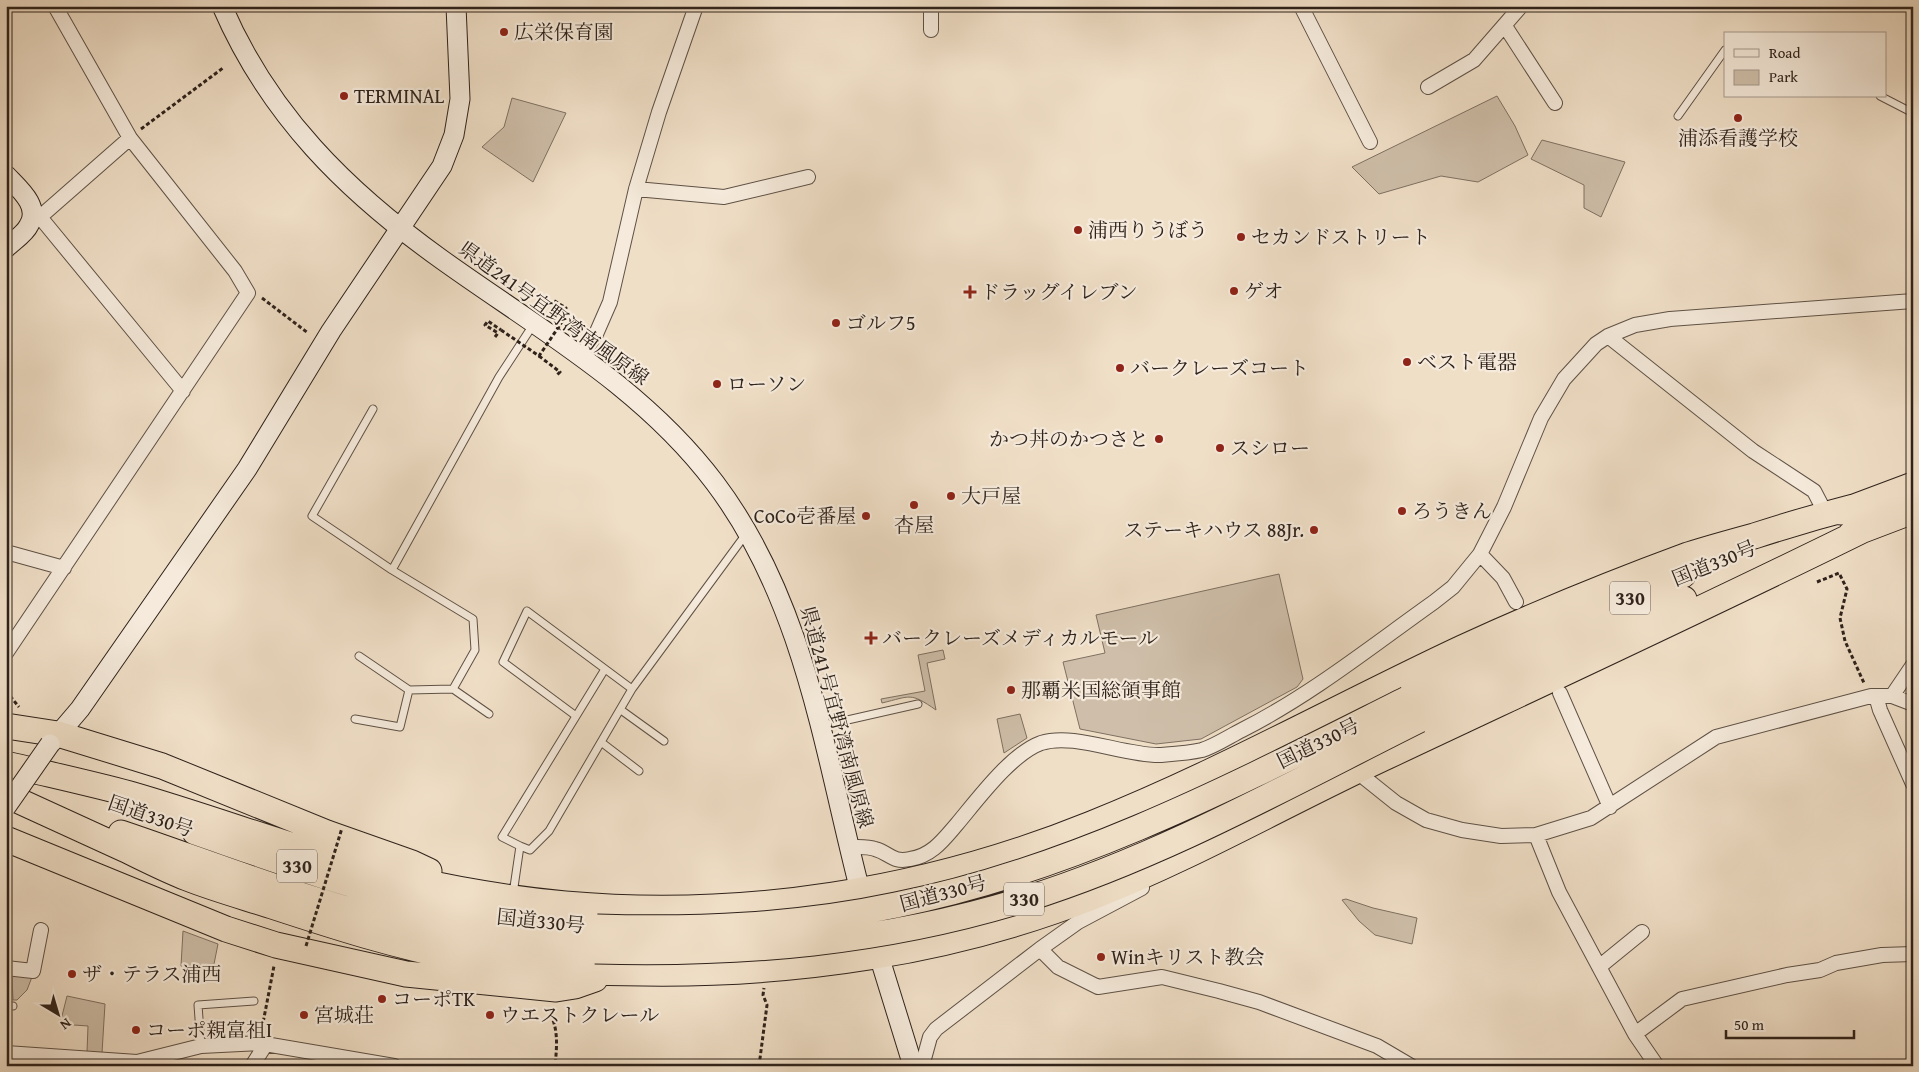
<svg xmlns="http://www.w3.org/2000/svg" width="1919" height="1072" font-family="'Gentium Book Plus','Noto Serif JP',serif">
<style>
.green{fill:#cfbfaa;stroke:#7e7062}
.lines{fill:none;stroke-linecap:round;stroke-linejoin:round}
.lane-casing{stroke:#5e5146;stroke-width:9}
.street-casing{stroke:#5e5146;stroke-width:16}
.secondary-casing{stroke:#2e221b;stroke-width:21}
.highway-casing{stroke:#2e221b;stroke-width:27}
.path{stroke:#2e221b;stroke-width:3;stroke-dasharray:4 2.5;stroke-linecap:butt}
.lane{stroke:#f5eadb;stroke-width:7}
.street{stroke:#f5eadb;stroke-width:14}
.secondary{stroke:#f5eadb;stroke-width:19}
.highway{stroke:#f0dfc7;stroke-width:25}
.secondary-bridge-casing{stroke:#2e221b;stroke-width:21;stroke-linecap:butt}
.highway-bridge-casing{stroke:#2e221b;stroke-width:27;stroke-linecap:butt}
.path-bridge{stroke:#2e221b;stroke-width:3;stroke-dasharray:4 2.5;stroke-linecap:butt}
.secondary-bridge{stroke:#f5eadb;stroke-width:19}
.highway-bridge{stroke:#f0dfc7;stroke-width:25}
.poi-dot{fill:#8f2418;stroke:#f5eadb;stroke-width:2}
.labels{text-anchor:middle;stroke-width:4.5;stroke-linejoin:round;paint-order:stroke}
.shield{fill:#f5eadb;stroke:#6a5e55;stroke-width:1}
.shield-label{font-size:19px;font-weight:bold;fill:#2e221b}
.poi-label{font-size:20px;fill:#2e221b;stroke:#f5eadb;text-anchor:start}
.street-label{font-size:20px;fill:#2e221b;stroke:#f5eadb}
</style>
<rect width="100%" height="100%" fill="#f0dfc7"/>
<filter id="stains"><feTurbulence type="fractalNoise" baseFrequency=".004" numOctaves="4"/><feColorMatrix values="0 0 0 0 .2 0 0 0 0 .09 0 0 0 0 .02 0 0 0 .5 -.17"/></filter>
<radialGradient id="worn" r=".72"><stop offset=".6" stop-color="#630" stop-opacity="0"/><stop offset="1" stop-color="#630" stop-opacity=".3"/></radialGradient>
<path class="green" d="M1497 96 1515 126 1528 155 1478 182 1441 176 1379 194 1352 167Z
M512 98 566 113 533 182 482 147 504 127Z
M1542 140 1625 162 1601 217 1584 208V185L1531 159Z
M1279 574 1303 679 1297 687 1201 739 1156 744 1080 729 1063 662 1105 653 1096 615Z
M943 650 945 659 927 663 936 710C910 692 911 696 882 703L881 699 925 691 918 655Z
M1020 714 1027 738 1004 753 997 719Z
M1346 899 1373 908 1417 918 1412 944 1375 935 1359 921 1342 900Z
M183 931 218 944 214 964 181 966Z
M6 974 32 977 27 990 17 1000H13L12 977H6Z
M67 996 105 1004 102 1053 87 1052 88 1026 60 1024Z"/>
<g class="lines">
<g class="lane-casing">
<path id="lane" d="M1880 96 1913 113
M1678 116 1725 50
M373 409 312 516 392 570
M359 656 409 690
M453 689 489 714
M621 710 664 741
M576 716 503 662 527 611 632 689
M355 719 400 727 409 690 453 689 475 650 473 619 392 570 499 377 533 325
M821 726 918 704
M601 742 639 771
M520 846 530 850 549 831 632 689 746 534
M513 894 520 846 502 837 605 669
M6 1006H13
M201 1046 198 1005 254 1001"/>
</g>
<g class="street-casing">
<path id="street" d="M931 6V30
M1301 6 1370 142
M1505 26 1555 103
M1428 87 1474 60 1521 6
M130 138 40 217 183 391
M636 189 724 197 808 177
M1608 336 1753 451 1814 491 1826 514
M581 356 596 334 610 302 636 189 659 112 696 6
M6 552 64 568
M1480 554 1503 578 1516 602
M6 653 248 293 235 271 130 138 55 6
M1560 693 1610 807
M1876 696 1880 710 1913 784
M1892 696 1913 665
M1356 771 1396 803 1426 820 1462 830 1501 836 1536 835 1591 818 1716 737 1871 696H1892L1913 704
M1536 835 1559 892 1635 1034 1657 1066
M849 847C857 847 868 846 875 849 890 853 892 863 910 859 932 856 944 839 957 824 978 799 1011 754 1041 743 1074 732 1124 756 1160 755 1173 754 1189 753 1202 750 1215 746 1230 736 1242 730 1311 695 1372 646 1434 602L1453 587 1480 554 1504 507 1541 418 1564 379 1596 344 1608 336 1635 325 1670 319 1913 301
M1040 949 1058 967 1098 987 1162 977 1219 991 1259 1002 1377 1046 1411 1066
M1599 967 1642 932
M6 968 33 971 41 930
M1635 1034 1682 999 1787 975 1820 970 1836 963 1882 955 1913 954
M6 1053 137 1062 201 1046 259 1043 394 1066
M252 1066 266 1044
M922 1066 930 1037 936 1029 1040 949 1078 922 1142 888"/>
</g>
<g class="secondary-casing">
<path id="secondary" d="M222 6C269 115 346 191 441 259 537 328 643 387 715 483 807 605 825 759 863 902
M6 175C18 188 41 206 29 225 25 234 13 241 6 248
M51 743 80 709 247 469 331 331 442 166 454 135 460 99 456 6
M875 943 913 1066"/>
</g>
<g class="highway-casing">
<path id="highway" d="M1841 512 1913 485
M1850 535 1913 511
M1407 699 1553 630 1683 575
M1419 720 1598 634 1684 599
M6 726 58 734 162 766 327 833 412 863 429 871
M6 764C47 774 89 783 130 794 224 821 315 857 410 879 461 891 513 899 565 904 744 920 925 891 1091 824 1219 773 1338 706 1462 648 1536 614 1612 583 1688 555 1710 548 1732 542 1754 536 1788 525 1822 515 1857 506
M6 795C45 813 85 831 124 849 145 859 166 870 187 878 215 889 244 897 272 906 336 927 398 947 464 959 523 969 583 973 643 973 794 975 950 953 1092 897 1194 857 1289 802 1388 756 1547 681 1707 607 1865 529
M195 832C279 861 363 892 450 910 498 920 548 923 597 927
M121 833C210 863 297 898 388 920 456 936 525 945 595 951
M6 839 226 929 276 945 406 974 556 989 575 986 595 979"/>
</g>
<path class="path" d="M141 129 223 68
M262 298 308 333
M565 311 566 308 553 300 550 304 566 316
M495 337 498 333 485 325 488 321 501 330
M539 356 560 372 557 375
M1817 582 1839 573 1847 589 1840 618 1845 641 1864 683
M6 691 19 707
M547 1009C559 1025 557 1046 555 1066
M262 1028 274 966
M759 1066 767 1005 763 995 764 988"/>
<use href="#lane" class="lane"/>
<use href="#street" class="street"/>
<use href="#secondary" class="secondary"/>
<use href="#highway" class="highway"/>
<g class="secondary-bridge-casing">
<path id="secondary-bridge" d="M6 807 50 744"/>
</g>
<g class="highway-bridge-casing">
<path id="highway-bridge" d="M597 927C698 930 797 926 896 905 1077 869 1243 781 1407 699
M595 951C743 955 884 943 1026 899 1163 856 1291 784 1419 720"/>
</g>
<path class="path-bridge" d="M501 330 539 356 566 316
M306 946 342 828"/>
<use href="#secondary-bridge" class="secondary-bridge"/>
<use href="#highway-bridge" class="highway-bridge"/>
</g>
<g class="poi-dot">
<circle cx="504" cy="32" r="5"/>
<circle cx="344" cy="96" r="5"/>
<circle cx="1738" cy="118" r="5"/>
<circle cx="1078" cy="230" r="5"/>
<circle cx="1241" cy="237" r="5"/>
<circle cx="1234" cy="291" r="5"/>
<path d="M967.5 284.5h5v5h5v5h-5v5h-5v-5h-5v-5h5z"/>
<circle cx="836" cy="323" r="5"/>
<circle cx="1407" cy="362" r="5"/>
<circle cx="1120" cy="368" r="5"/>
<circle cx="717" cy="384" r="5"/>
<circle cx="1159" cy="439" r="5"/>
<circle cx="1220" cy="448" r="5"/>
<circle cx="951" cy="496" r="5"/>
<circle cx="914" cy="505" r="5"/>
<circle cx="1402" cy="511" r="5"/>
<circle cx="866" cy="516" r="5"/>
<circle cx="1314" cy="530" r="5"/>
<path d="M868.5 630.5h5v5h5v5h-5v5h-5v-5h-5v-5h5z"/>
<circle cx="1011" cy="690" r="5"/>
<circle cx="1101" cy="957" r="5"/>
<circle cx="72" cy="974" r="5"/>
<circle cx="382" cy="999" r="5"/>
<circle cx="304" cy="1015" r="5"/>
<circle cx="490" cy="1015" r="5"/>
<circle cx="136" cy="1030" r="5"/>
</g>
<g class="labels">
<g class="shield">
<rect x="1610" y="581.5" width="40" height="33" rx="4"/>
<rect x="277" y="849.5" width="40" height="33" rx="4"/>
<rect x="1004" y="882.5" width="40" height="33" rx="4"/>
</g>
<g class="shield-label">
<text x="1630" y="605">330</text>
<text x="297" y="873">330</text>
<text x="1024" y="906">330</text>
</g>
<g class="poi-label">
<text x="514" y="39">広栄保育園</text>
<text x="354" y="103">TERMINAL</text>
<text x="1738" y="145" text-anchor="middle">浦添看護学校</text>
<text x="1088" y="237">浦西りうぼう</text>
<text x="1251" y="244">セカンドストリート</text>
<text x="1244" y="298">ゲオ</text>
<text x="980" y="299">ドラッグイレブン</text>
<text x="846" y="330">ゴルフ5</text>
<text x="1417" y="369">ベスト電器</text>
<text x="1130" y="375">バークレーズコート</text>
<text x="727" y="391">ローソン</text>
<text x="1149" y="446" text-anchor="end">かつ丼のかつさと</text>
<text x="1230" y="455">スシロー</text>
<text x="961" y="503">大戸屋</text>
<text x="1412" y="518">ろうきん</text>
<text x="856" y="523" text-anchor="end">CoCo壱番屋</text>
<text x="914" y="532" text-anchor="middle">杏屋</text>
<text x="1304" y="537" text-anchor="end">ステーキハウス 88Jr.</text>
<text x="882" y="645">バークレーズメディカルモール</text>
<text x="1021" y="697">那覇米国総領事館</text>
<text x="1111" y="964">Winキリスト教会</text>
<text x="82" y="981">ザ・テラス浦西</text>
<text x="392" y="1006">コーポTK</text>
<text x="314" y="1022">宮城荘</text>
<text x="500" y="1022">ウエストクレール</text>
<text x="146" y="1037">コーポ親富祖Ⅰ</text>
</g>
<g class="street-label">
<text transform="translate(554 313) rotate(36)" y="7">県道241号宜野湾南風原線</text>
<text transform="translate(1714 563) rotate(-22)" y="7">国道330号</text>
<text transform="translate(837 717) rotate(75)" y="7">県道241号宜野湾南風原線</text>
<text transform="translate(1318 743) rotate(-26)" y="7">国道330号</text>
<text transform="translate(151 816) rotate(19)" y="7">国道330号</text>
<text transform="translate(943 893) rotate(-15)" y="7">国道330号</text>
<text transform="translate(541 921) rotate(6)" y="7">国道330号</text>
</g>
</g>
<rect width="1919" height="1072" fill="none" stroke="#f0dfc7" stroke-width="25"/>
<rect x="8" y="8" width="1904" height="1057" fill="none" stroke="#2e221b" stroke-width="2.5"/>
<rect x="12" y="12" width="1894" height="1047" fill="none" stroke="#2e221b"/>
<rect x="1724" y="32" width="162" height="65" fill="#f5eadb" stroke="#a59a8e"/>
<rect x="1734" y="49" width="25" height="8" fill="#f5eadb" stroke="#a59a8e"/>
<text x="1769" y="58" font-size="15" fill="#2e221b">Road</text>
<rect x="1734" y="70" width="25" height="15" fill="#cfbfaa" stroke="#a59a8e"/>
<text x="1769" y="82" font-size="15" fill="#2e221b">Park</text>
<g transform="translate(58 1014) rotate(142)" stroke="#f5eadb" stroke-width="4" paint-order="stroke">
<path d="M0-4L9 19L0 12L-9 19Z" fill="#2e221b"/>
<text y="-8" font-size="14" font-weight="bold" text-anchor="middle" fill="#2e221b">N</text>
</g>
<path d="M1726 1030v8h128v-8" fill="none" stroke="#2e221b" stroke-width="2.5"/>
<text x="1734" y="1030" font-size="15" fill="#2e221b" stroke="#f5eadb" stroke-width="4" paint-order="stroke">50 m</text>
<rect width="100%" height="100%" filter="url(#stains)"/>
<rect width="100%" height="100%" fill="url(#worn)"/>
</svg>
